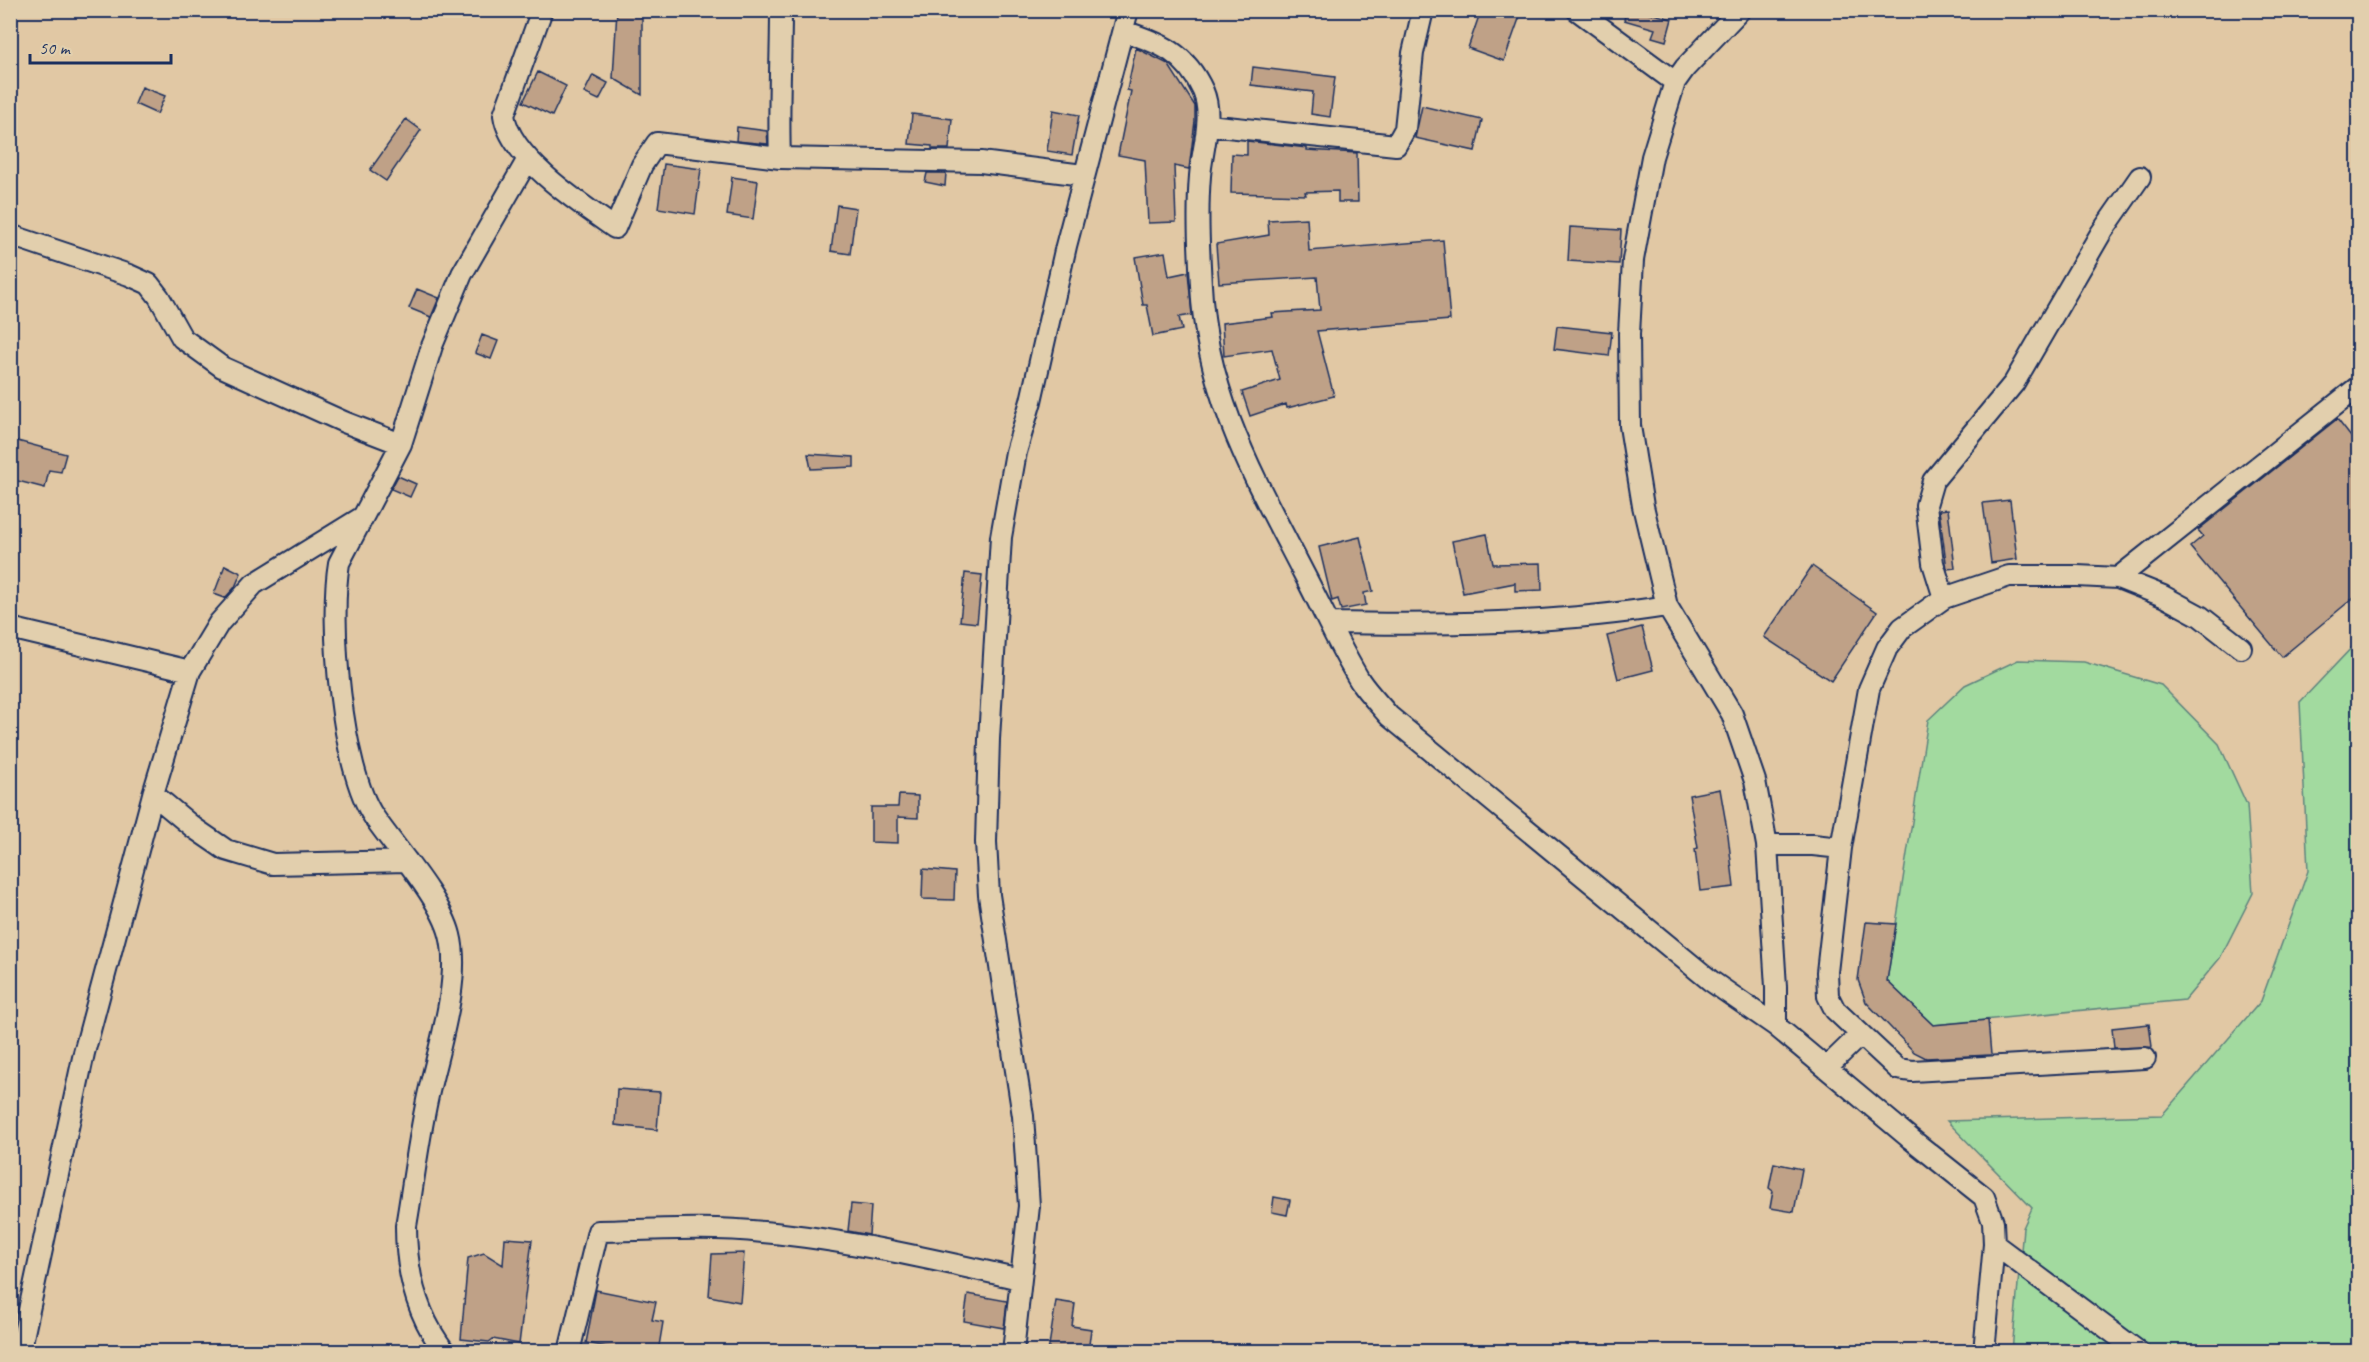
<svg xmlns="http://www.w3.org/2000/svg" width="2369" height="1362" font-family="Caveat,sans-serif">
<style>
.green{fill:#a2da9f;stroke:#5e847e;stroke-width:1.5}
.building{fill:#bfa187;stroke:#1b2f5e;stroke-width:1.5}
.lines{fill:none;stroke-linecap:round;stroke-linejoin:round}
.minor-casing{stroke:#1b2f5e;stroke-width:24}
.minor{stroke:#e2cfad;stroke-width:20}
</style>
<rect width="100%" height="100%" fill="#e1c8a4"/>
<filter id="ink" filterUnits="userSpaceOnUse"><feTurbulence type="fractalNoise" baseFrequency=".0167" numOctaves="2"/><feDisplacementMap in="SourceGraphic" scale="12" xChannelSelector="R" yChannelSelector="G"/><feConvolveMatrix kernelMatrix="1 2 1 2 8 2 1 2 1" color-interpolation-filters="sRGB"/></filter>
<g filter="url(#ink)">
<path class="green" d="M2358 641V1351H2012L2023 1228 2032 1208 1947 1121 2162 1115 2261 1001 2308 871 2300 702Z
M2018 660 2084 662 2161 685 2219 744 2247 805 2253 893 2220 958 2185 1000 1933 1025 1887 981 1928 720 1965 685Z"/>
<path class="building" d="M617 10H642V95L613 78Z
M1481 10H1505L1520 16 1504 61 1468 48Z
M1626 10H1639L1672 19 1666 41 1652 37 1655 29 1624 20Z
M1136 48 1168 64 1195 106V121L1189 169 1174 166 1176 222 1148 223 1145 160 1118 155 1131 91 1127 90Z
M1253 67 1335 77 1330 117 1311 114 1313 92 1251 85Z
M538 72 566 86 552 116 523 102Z
M593 75 608 83 599 100 584 93Z
M142 87 165 96 157 114 135 104Z
M1422 106 1482 120 1475 151 1415 138Z
M1053 110 1079 115 1072 155 1047 151Z
M912 114 952 119 949 149H932V146L909 144Z
M406 119 421 130 386 181 370 170Z
M737 127 767 131 768 144 736 141Z
M1247 141 1307 148V150L1357 153 1358 202H1338V191L1305 192 1306 195 1231 193 1232 154 1247 155Z
M664 164 701 169 695 214 658 208Z
M927 173H946L945 186 925 182Z
M732 177 758 181 753 219 727 215Z
M837 205 856 208 850 254 831 251Z
M1307 218 1309 251 1443 240 1450 320 1317 331 1334 396 1287 408 1286 404 1250 416 1242 392 1280 380 1272 349 1224 356 1222 323 1273 317 1272 313 1320 310 1317 277 1219 283 1216 244 1269 235 1268 220Z
M1570 227 1621 230 1619 264 1568 261Z
M1165 252 1169 276 1188 272 1192 315 1179 317 1182 330 1153 336 1147 305H1143L1135 257Z
M417 289 439 298 431 317 409 308Z
M1557 326 1612 332 1609 356 1554 349Z
M482 335 498 341 491 359 475 353Z
M2337 419 2358 446V594L2282 657 2190 547 2203 536 2198 530Z
M10 439 66 454 61 472 49 470 45 488 10 479Z
M808 454 854 457V467L811 469Z
M398 476 416 484 410 497 391 489Z
M2010 500 2017 559 1991 563 1983 503Z
M1948 509 1955 568 1947 569 1939 510Z
M1487 534 1493 564 1541 563 1542 590 1515 591V583L1463 593 1452 541Z
M1360 537 1373 591 1364 593 1366 605 1341 610 1338 599 1332 601 1319 547Z
M225 565 241 573 235 587 225 598 214 594Z
M1812 566 1877 612 1831 681 1764 637Z
M965 573 982 575 977 623 960 621Z
M1642 627 1653 670 1618 679 1607 636Z
M1720 789 1728 835 1734 887 1700 891 1695 849 1698 848 1689 795Z
M899 795 918 796V818L898 817V843L871 842V807H898Z
M923 869 955 872 954 900 922 899Z
M1866 922 1896 924 1887 981 1933 1025 1988 1020 1991 1055 1926 1058 1914 1052 1866 1002 1858 980Z
M2149 1024 2152 1047 2114 1048 2112 1028Z
M617 1089 660 1092 657 1130 615 1125Z
M1774 1163 1802 1169 1794 1212 1770 1208 1773 1191 1769 1188Z
M1274 1197 1290 1200 1287 1215 1272 1212Z
M851 1204 871 1206 869 1235 848 1231Z
M505 1238 532 1240 519 1344 493 1339 489 1342 461 1339 468 1258 484 1253 503 1265Z
M744 1253 740 1302 709 1296 712 1254Z
M596 1290 656 1302 652 1320 663 1322 658 1352H633L586 1343Z
M968 1294 1007 1301 1004 1328 964 1321Z
M1056 1301 1075 1304 1072 1326 1091 1329 1088 1352H1048Z"/>
<g class="lines">
<g class="minor-casing">
<path id="minor" d="M542 10 504 115C510 158 580 204 615 228L642 165 657 143 780 158 981 162 1083 175
M1577 10 1675 82
M1740 10 1685 68 1675 82 1652 157 1633 260 1629 334 1630 426 1643 506 1667 606 1732 714 1755 781 1767 845 1776 987V1026
M1123 31C1161 43 1186 53 1203 91 1214 116 1202 150 1200 176 1197 212 1199 249 1201 285 1206 395 1254 477 1303 572 1322 608 1339 647 1360 681 1368 693 1380 705 1389 716L1711 981 1776 1026 1911 1139 1984 1197 1993 1222 1994 1244 1984 1352
M1208 125 1396 145 1405 129 1413 53 1423 10
M780 158C778 109 781 60 781 10
M10 235 129 275 149 284 159 297 182 338 222 367 344 422 401 444
M2118 578 2358 387
M1944 598 1933 563 1926 505 1933 481 2014 383 2101 233 2140 177
M1330 623C1442 625 1556 624 1667 606
M10 628 190 671
M153 794 194 828 226 850 273 864 407 861
M1767 845H1813L1841 848
M2145 1058 1912 1071 1898 1069 1835 1010 1828 996 1827 972 1841 848 1869 689 1887 648 1902 628 1944 598 2009 576H2077L2118 578 2163 596 2200 616 2241 648
M1827 1067 1860 1035
M1994 1244 2139 1352
M20 1352 84 1053 153 794 190 671 219 623 254 584 361 518
M445 1352C417 1316 406 1271 406 1226 414 1180 419 1133 430 1087 440 1044 461 977 450 935 441 899 396 849 374 817 341 769 329 621 339 563L401 444 432 346 462 274 528 159
M569 1352 598 1231C653 1230 708 1226 763 1232 850 1240 935 1260 1020 1279
M1013 1352 1029 1206 1023 1116 989 895 986 842 989 739 1001 537 1016 452 1031 401 1066 246 1128 10"/>
</g>
<use href="#minor" class="minor"/>
</g>
</g>
<rect width="2369" height="1362" fill="none" stroke="#e2cfad" stroke-width="36"/>
<rect x="18" y="18" width="2333" height="1326" fill="none" stroke="#1b2f5e" stroke-width="2" filter="url(#ink)"/>
<path d="M30 54v9h141v-9" fill="none" stroke="#1b2f5e" stroke-width="3"/>
<text x="39" y="54" font-size="18" fill="#1b2f5e" stroke="#e2cfad" stroke-width="4.5" paint-order="stroke">50 m</text>
</svg>
